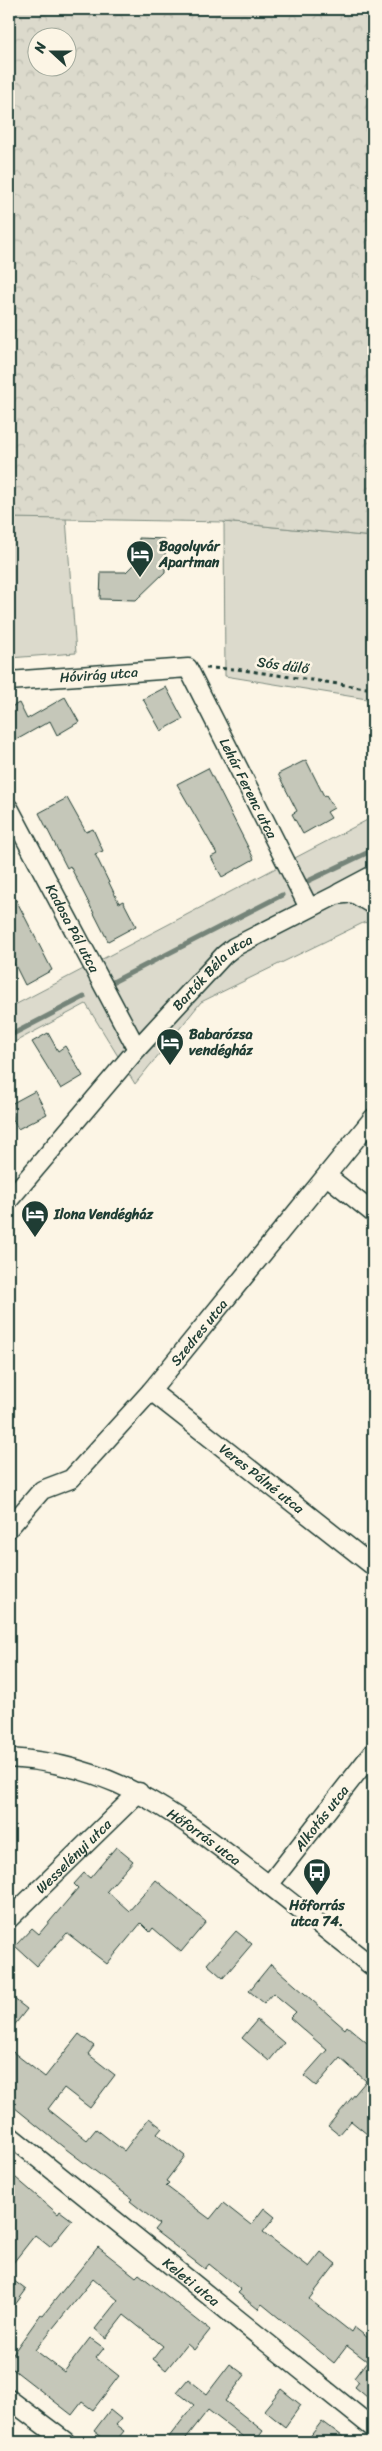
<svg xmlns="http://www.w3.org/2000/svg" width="382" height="2451" font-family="Sriracha,sans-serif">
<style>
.grass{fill:#dcdacc;stroke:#7e8c80}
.forest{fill:url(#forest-crowns);stroke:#7e8c80;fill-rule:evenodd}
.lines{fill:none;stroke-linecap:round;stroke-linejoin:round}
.stream{stroke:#758479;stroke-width:5}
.building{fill:#c5c7b9;stroke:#1f3d34}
.minor-casing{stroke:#1f3d34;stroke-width:21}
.path{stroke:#1f3d34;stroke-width:3;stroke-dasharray:4 4;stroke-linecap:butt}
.minor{stroke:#fcf5e5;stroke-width:18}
.labels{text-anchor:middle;stroke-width:5;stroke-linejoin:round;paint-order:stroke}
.poi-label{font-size:14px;font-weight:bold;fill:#1f3d34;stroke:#fcf5e5;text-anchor:start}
.street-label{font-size:14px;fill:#1f3d34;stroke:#fcf5e5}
</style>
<defs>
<pattern id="forest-crowns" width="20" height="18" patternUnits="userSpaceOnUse" patternTransform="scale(1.25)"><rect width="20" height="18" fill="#dcdacc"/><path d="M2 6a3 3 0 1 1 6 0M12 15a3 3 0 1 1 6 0" fill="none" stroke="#bcbcb0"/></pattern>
</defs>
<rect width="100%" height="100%" fill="#fcf5e5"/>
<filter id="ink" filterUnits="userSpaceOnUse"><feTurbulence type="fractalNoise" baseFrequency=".02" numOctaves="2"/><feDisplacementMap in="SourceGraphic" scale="10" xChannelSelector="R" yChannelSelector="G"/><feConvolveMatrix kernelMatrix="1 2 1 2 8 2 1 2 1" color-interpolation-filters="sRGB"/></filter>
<g filter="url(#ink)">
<path class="grass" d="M9 518H66L76 653 9 658Z
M224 522 373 537V700L225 676Z
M373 817V929L365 922 201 1002 135 1084 86 1004 9 1045V1008Z"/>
<path class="forest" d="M9 9H373V537L224 522 9 518ZM38 38H68V68H38Z"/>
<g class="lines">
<path class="stream" d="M306 882 373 850
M107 985 282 895
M9 1036 84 997"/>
</g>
<path class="building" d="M139 538 165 539V572L136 600 100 599 101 572H126L138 560Z
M166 687 183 719 161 731 143 699Z
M65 697 79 722 57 735 50 721 9 744V708L19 703 27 719Z
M306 760 324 796 326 795 334 808 327 812 331 818 303 834 292 814 297 811 278 774Z
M208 768 254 859 222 877 211 857 217 854 177 784Z
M67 798 86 832 93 829 103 851 95 854 119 903 123 901 136 926 108 941 70 866 67 868 39 813Z
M9 886 52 970 25 985 9 953Z
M48 1033 58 1051 65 1046 83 1076 61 1089 32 1042Z
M35 1091 47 1114 18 1129 9 1112V1105Z
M116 1847 133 1861 107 1891 129 1911 156 1880 206 1922 181 1952 153 1928 150 1932 141 1923 107 1964 67 1933 37 1966 15 1946 32 1928 39 1934 78 1888 74 1884 84 1873 90 1878Z
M236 1931 252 1944 223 1978 207 1964Z
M271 1964 345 2029 347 2026 373 2048V2139L351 2121 339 2135 328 2126 366 2081 340 2058 316 2086 304 2076 327 2050 290 2018 296 2012 273 1993 264 2003 249 1991Z
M9 1995 27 2009 9 2032Z
M257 2020 284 2043 269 2061 242 2038Z
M79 2034 94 2046 88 2054 115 2075 90 2108 64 2088 48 2109 87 2140 96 2129 124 2151 149 2118 162 2128 157 2134 185 2156 166 2181 169 2183 166 2186 210 2219 223 2203 251 2225 264 2208 275 2217 263 2232 309 2267 321 2252 336 2264 309 2299 351 2332 354 2327 373 2342V2402L355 2387 359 2382 354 2378 367 2361 347 2346 334 2363 262 2304 258 2309 238 2293 241 2290 209 2264 205 2269 154 2230 159 2224 130 2201 132 2199 62 2146 9 2103V2049L45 2077Z
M9 2172 58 2214 60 2211 72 2220 50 2247 35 2235 9 2268Z
M98 2247 136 2277 139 2274 210 2330 194 2350 187 2344 166 2370 153 2359 163 2346 124 2315 106 2338 95 2329 118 2300 93 2279 35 2350 64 2372 90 2338 104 2348 96 2358 119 2376 93 2410 82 2402 72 2415 9 2366V2359L41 2314 43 2315Z
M9 2277 26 2290 9 2313Z
M230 2364 245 2375 225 2401 263 2431 255 2442H250L208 2410 183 2442H165L194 2405 177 2392 188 2379 207 2394Z
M281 2389 301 2405 285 2427 264 2410Z
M110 2410 121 2419 116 2425 124 2431 115 2442H108L94 2431Z
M322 2421 350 2442H306Z"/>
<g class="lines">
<g class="minor-casing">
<g id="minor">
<path id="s1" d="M9 681 188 668 309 908"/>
<path id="s2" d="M9 808 137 1049"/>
<path d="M339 893 373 875"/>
<path d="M327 1176 373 1213"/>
<path id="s3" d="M9 1200 137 1049 224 955 234 947 336 895 353 893 373 905"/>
<path id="s4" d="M151 1391 373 1566"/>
<path id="s5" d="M9 1528 42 1490 71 1479 151 1391 373 1118"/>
<path id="s6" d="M9 1758C111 1764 170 1809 248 1869 290 1901 331 1934 373 1967"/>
<path id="s7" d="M269 1885 373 1752"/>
<path id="s8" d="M9 1919 139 1792"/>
<path id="s9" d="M9 2135 373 2428"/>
<path d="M9 2399 66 2442"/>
</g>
</g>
<path class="path" d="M206 668 236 669 373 689"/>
<use href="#minor" class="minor"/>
</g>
</g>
<defs>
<g id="hotel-pin" transform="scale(1.4375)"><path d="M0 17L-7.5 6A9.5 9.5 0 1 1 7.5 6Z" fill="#1f3d34" stroke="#fcf5e5"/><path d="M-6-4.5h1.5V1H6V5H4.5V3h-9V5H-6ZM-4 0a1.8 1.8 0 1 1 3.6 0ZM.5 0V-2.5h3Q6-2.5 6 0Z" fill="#fff"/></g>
<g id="bus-pin" transform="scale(1.4375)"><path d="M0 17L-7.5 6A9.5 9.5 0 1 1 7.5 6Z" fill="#1f3d34" stroke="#fcf5e5"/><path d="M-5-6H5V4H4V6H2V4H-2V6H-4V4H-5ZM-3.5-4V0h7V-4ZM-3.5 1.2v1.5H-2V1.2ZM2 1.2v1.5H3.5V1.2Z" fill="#fff"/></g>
</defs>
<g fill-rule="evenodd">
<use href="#hotel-pin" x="140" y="554"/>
<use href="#hotel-pin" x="170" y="1042"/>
<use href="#hotel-pin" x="35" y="1214"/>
<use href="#bus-pin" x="317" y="1872"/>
</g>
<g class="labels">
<g class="poi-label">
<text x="159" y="551">Bagolyvár<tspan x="159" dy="16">Apartman</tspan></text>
<text x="189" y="1039">Babarózsa<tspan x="189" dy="16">vendégház</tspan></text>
<text x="54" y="1219">Ilona Vendégház</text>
<text x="317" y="1910" text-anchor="middle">Hőforrás<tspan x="317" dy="16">utca 74.</tspan></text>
</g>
<g class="street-label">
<text transform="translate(283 665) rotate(8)" y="5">Sós dűlő</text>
<text dy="5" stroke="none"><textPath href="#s1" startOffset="90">Hóvirág utca</textPath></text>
<text dy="5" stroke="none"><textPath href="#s1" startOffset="314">Lehár Ferenc utca</textPath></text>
<text dy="5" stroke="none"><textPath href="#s2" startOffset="136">Kadosa Pál utca</textPath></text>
<text dy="5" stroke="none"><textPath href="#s3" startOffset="306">Bartók Béla utca</textPath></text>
<text dy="5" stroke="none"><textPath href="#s5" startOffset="276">Szedres utca</textPath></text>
<text dy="5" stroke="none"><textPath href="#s4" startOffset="141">Veres Pálné utca</textPath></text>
<text dy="5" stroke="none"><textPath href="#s7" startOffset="85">Alkotás utca</textPath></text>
<text dy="5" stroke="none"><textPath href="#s6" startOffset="214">Hőforrás utca</textPath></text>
<text dy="5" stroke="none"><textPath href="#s8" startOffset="90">Wesselényi utca</textPath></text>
<text dy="5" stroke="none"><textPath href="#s9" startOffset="234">Keleti utca</textPath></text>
</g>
</g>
<rect width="382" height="2451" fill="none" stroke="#fcf5e5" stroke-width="30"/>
<rect x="15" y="15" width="352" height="2421" fill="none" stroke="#1f3d34" stroke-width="2" filter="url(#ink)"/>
<g transform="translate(52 52) rotate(291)"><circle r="24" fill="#fcf5e5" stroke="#a4ab9e"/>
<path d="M0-4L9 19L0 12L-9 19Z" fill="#1f3d34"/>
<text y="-8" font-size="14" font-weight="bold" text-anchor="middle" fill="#1f3d34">N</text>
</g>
</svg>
